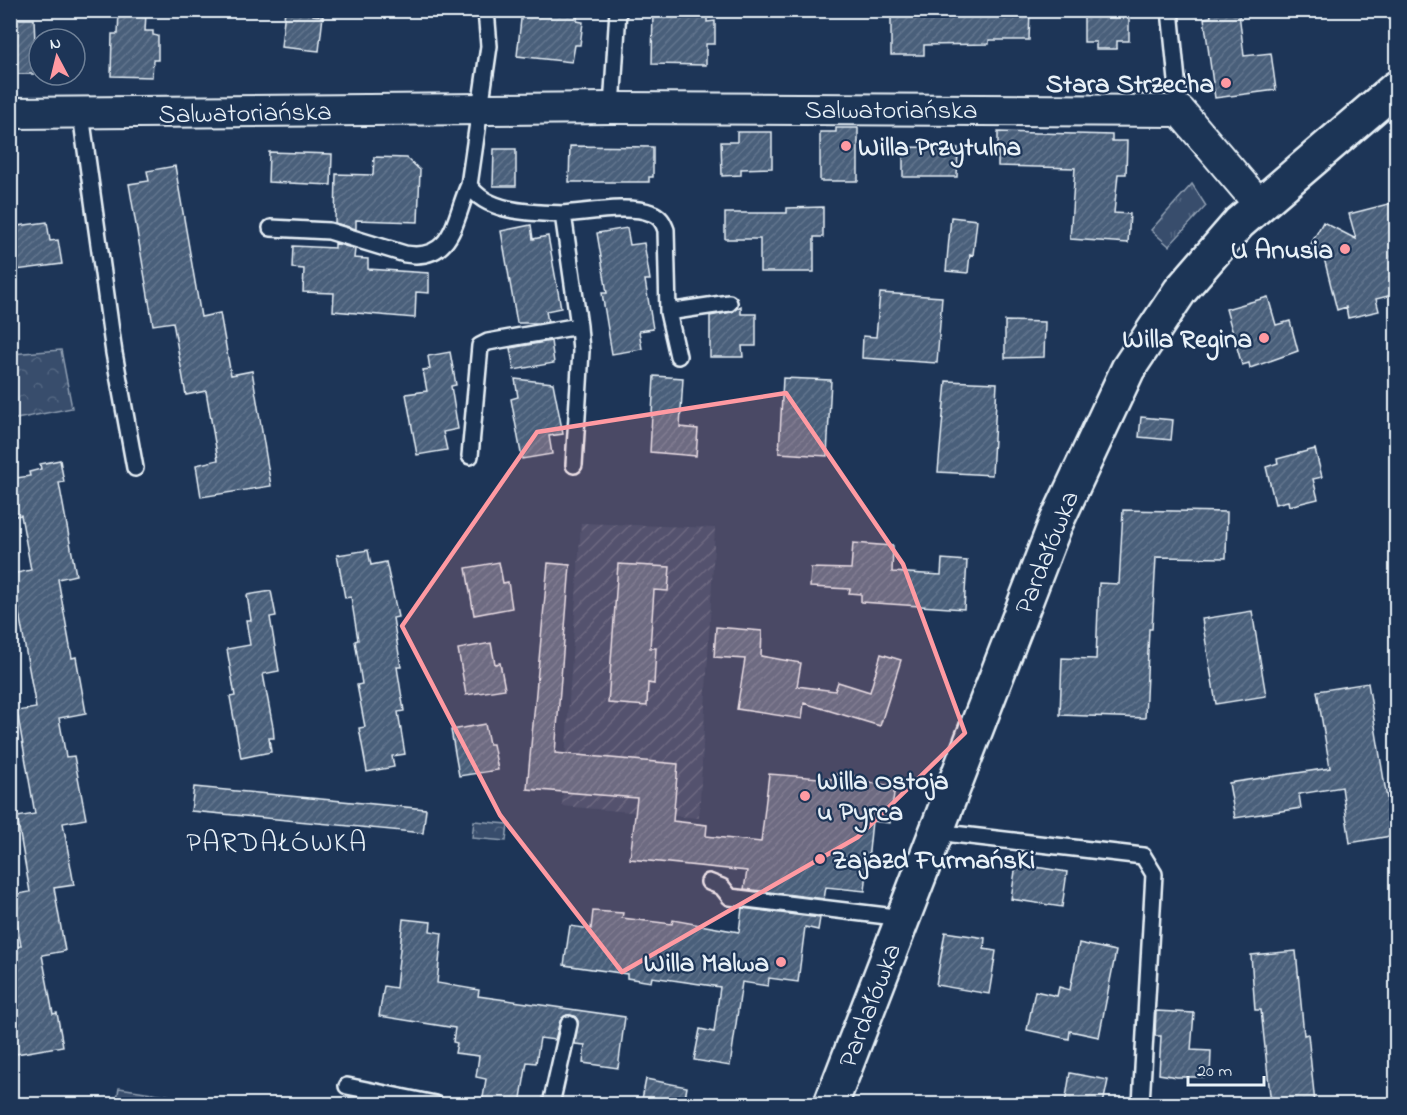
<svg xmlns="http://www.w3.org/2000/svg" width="1407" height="1115" font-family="'Indie Flower',sans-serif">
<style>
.industrial{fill:url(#industrial-furrows)}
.grass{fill:url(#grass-tufts);stroke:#909fb2;stroke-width:1.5}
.park{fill:url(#park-crowns);stroke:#909fb2;stroke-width:1.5}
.pitch{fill:#374d6c;stroke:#909fb2;stroke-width:1.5}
.building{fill:url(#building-hatch);stroke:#e8f1f8;stroke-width:1.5}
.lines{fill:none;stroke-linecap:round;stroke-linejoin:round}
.service-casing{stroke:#e8f1f8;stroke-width:20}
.minor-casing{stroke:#e8f1f8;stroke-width:34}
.tertiary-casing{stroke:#e8f1f8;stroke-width:38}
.service{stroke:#1d3557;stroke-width:15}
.minor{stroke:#1d3557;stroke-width:30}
.tertiary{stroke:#1d3557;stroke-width:33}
.marked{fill:#ff9aa2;fill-opacity:0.2;stroke:#ff9aa2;stroke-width:4.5;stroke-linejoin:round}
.poi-dot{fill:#ff9aa2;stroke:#1d3557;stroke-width:2}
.labels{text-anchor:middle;stroke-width:4.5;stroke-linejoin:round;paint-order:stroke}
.poi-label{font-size:27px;font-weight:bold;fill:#e8f1f8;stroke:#1d3557;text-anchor:end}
.street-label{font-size:27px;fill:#e8f1f8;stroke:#1d3557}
.neighbourhood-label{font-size:28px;letter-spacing:1.5px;fill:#e8f1f8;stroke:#1d3557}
</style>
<defs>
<pattern id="industrial-furrows" width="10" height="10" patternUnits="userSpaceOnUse" patternTransform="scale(1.5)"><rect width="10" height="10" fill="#2a4162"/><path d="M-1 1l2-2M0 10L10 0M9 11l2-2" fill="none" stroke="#495d79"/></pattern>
<pattern id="grass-tufts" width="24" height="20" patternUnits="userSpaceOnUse" patternTransform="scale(1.5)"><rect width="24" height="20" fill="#374d6c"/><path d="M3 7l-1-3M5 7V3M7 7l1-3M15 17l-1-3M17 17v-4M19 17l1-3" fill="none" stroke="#546782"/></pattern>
<pattern id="park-crowns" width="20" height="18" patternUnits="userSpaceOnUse" patternTransform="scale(1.5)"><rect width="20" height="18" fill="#374d6c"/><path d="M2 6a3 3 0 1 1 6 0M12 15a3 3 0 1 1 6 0" fill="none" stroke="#546782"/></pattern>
<pattern id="building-hatch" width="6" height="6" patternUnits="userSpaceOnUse" patternTransform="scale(1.5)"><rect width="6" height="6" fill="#495e7a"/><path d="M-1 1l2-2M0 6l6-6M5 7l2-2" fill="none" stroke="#63768e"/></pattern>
</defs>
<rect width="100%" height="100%" fill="#1d3557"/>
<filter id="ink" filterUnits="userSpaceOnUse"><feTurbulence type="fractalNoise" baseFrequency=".0167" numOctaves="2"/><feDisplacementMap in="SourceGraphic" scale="12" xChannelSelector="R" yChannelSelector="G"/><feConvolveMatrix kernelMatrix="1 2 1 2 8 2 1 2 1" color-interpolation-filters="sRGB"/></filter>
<g filter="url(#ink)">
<path class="industrial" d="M581 523 715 528 699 818 562 806Z"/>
<path class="grass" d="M1192 184 1206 206 1169 246 1151 230Z"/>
<path class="park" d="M61 350 72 408 11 420V354Z
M474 821 508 824 506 841 472 838Z"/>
<path class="pitch" d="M119 1088 225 1104H116Z"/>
<path class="building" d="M285 10H313V15L323 16 319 51 281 47Z
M522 10H578L577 21 583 22 580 45H575L572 62 517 56Z
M653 10H707V22L715 21V44H706V65L652 64Z
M891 10H1030L1029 40H989V44L924 45V55H891Z
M1084 10H1129V41H1117V49H1096V42H1084Z
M1210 10H1232L1233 14 1239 13 1244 56 1271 53 1276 90 1215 98 1204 18 1211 17Z
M119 12 146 13 145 31H153V35L158 36V60H153L152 77 111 76 112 34H118Z
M10 19H34L35 43 39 42V74H10Z
M836 128H858V181H820V132H836Z
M737 132H772V168L741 169V175L722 176 721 142H737Z
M998 132 1112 135V141H1127L1126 174H1118L1114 213 1130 214 1128 243 1070 239 1075 168 998 166Z
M570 146 653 147V177H649V182H569Z
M903 147 958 148 957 177H903Z
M494 149H516V186H493Z
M269 152 332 154 331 185 268 182Z
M374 157 407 158 420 170 418 222 356 220V229L335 223 336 174 373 175Z
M175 166 201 317 220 313 231 375 252 371 271 486 201 497 196 465 218 460 206 391 186 395 173 322 153 325 129 184 149 181 147 171Z
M1396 202V294L1376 299 1379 311 1348 318 1346 307 1337 310 1322 250 1311 244 1323 222 1356 239 1349 214Z
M823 207V237H814V272H760V239H725V213H787V208Z
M951 217 977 220 973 255 970 254 968 273 946 271Z
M47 222 50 241 58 240 62 264 16 270 13 247 10 248V227Z
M531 225 533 239 548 236 561 308 546 311 548 322 538 323H517L501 231Z
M627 228 630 245 644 243 650 280H645L653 329 639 331 642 349 612 354 602 293H607L597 233Z
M335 243 355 249 354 258 368 259V269L429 273V293L416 292 415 318 333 311 334 293 303 292 304 269 292 268 293 246 335 248Z
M880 293 942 297 937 363 862 358 863 336 876 337Z
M1268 297 1276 325 1290 321 1298 351 1250 368 1249 363 1242 365 1226 309Z
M741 306V314H756V346H742L743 357H710V316L731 312Z
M1005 321 1045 322 1044 357 1005 358Z
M551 341 554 363 514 370 510 348Z
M450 352 456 385 451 386 458 429 443 432 447 450 417 455 406 394 427 391 423 370 430 369 428 356Z
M654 376 683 378 680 427 698 429 696 456 650 452Z
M783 378 831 380 827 456 779 453Z
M515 379 553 383 563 434 549 436 552 454 522 459 511 399 518 397Z
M946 381 997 383 992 475 938 472Z
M1141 417 1173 420 1171 440 1139 437Z
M1315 449 1322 477 1313 479 1318 499 1289 506 1288 501 1275 504 1266 467 1278 463 1277 459Z
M60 460 64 482 59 483 76 575 58 579 72 658 76 657 86 713 59 718 66 757 74 756 86 819 63 823 74 885 54 888 65 951 42 955 53 1014 57 1013 63 1046 10 1055V948L21 946 12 895 30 892 17 817 35 814 17 711 36 708 12 574 31 570 21 515 10 517V479L30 476 29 472 41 469 40 464Z
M1123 510 1227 512 1226 558 1156 557 1152 629H1149L1145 718 1060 715 1062 658 1096 659 1099 583 1119 584Z
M853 543 893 546 892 572 941 575 942 559 967 561 964 609 861 602V594L849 593 850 589 810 587 811 568 851 569Z
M368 550 371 565 386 562 398 617 393 618 401 667H397L404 711 398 712 405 754 392 756 394 767 367 772 359 728 365 727 357 685 362 684 355 641 358 640 351 597 345 598 337 555Z
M499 562 503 583 508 582 512 608 474 615 466 568Z
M548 563 570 565 555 753 678 764 673 821 707 825 706 836 761 842 769 774 833 779 834 774 863 777 862 782 895 786 890 823 872 821 865 891 826 887 824 899 744 889 747 871 630 859 637 798 527 789Z
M618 564 670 567 668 591 654 590 650 648H656L654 684 648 683 647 706 608 703Z
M271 591 276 616 270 617 279 671 263 674 273 727 274 738H269L271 752 241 758 230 697 235 696 227 649 250 645 246 620H251L247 595Z
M1252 611 1266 696 1216 704 1202 619Z
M716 627 762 631 761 656 801 663 797 686 835 691 838 682 870 692 881 654 901 660 880 726 804 703 802 719 737 709 745 659 714 657Z
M491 643 495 664 500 663 505 689 466 695 458 649Z
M1368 683 1388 805 1396 804V835L1350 843 1342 787 1299 794 1301 808 1235 818 1229 783 1330 768 1317 691Z
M485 724 489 744H493L498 770 459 776 451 730Z
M194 787 426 809 423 833 191 811Z
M1016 864 1067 872 1062 907 1011 899Z
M742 908 820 918 818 930 805 927 798 982 769 978 768 986 742 982 730 1066 694 1060 700 1029 714 1032 720 987 652 977 651 982 627 978V974L564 965 570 926 591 929 593 911 623 913 622 918 672 924 673 920 739 932Z
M403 919 431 922 430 931 442 933 437 983 479 990 478 996 625 1017 618 1068 583 1063 585 1045 575 1044 578 1021 575 1016 567 1015 560 1021 555 1040 540 1038 536 1063 527 1062 520 1104H482L486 1079 476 1077 479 1056 455 1053 457 1043 453 1042 455 1028 379 1016 384 986 396 988Z
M945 932 985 938 984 949 996 951 989 994 936 985Z
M1079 943 1116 951 1099 1037 1070 1031 1069 1039 1027 1030 1035 991 1057 996 1059 987 1070 990Z
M1296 951 1304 1035 1308 1034 1315 1104H1271L1261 1010H1255L1251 955Z
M1156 1011 1194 1013 1191 1050 1211 1051 1210 1077H1177L1159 1074 1161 1036H1155Z
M1070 1073 1108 1080 1103 1104H1065Z
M646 1079 687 1087 684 1104H641Z"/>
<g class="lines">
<g class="service-casing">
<path id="service" d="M1170 10 1180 111
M612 108 618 10
M81 114 114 353 135 468
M561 214C584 213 630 204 651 213 660 216 663 222 666 230L668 312 678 356
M271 228 329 231 405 254C454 262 454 218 469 185
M668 312 729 303
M470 456 480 346 488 342 579 326 563 214C533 213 486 213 469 185L489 46 486 10
M574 465 581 351 579 326
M938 830 953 834 1143 856 1154 874 1141 1104
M709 882 722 887 730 897 903 918
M347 1086 435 1104
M551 1104 569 1024"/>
</g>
<g class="minor-casing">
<path id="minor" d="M10 113 612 108 1180 111 1259 204"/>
</g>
<g class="tertiary-casing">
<path id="tertiary" d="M831 1104 1055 525 1128 369 1180 291 1239 223 1396 88"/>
</g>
<use href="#service" class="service"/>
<use href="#minor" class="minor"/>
<use href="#tertiary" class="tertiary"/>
</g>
</g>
<path class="marked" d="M786 393 903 564 965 733 858 837 622 972 500 815 402 626 537 432Z"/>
<g class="poi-dot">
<circle cx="1226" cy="83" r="6"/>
<circle cx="846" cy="146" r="6"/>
<circle cx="1345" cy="249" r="6"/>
<circle cx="1264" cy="338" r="6"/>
<circle cx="805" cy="796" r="6"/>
<circle cx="820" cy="859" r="6"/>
<circle cx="781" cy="962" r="6"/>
</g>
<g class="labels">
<g class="poi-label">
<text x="1214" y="92">Stara Strzecha</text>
<text x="858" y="155" text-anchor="start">Willa Przytulna</text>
<text x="1333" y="258">U Anusia</text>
<text x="1252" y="347">Willa Regina</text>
<text x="817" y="789" text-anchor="start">Willa Ostoja<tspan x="817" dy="31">u Pyrca</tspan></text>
<text x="832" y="868" text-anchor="start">Zajazd FurmańsKi</text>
<text x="769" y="971">Willa Malwa</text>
</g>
<g class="street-label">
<text x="891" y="118">Salwatoriańska</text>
<text transform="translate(245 112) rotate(-1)" y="9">Salwatoriańska</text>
<text transform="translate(1046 552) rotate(-68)" y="9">Pardałówka</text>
<text transform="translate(869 1005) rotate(-69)" y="9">Pardałówka</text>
</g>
<g class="neighbourhood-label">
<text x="277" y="851">PARDAŁÓWKA</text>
</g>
</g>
<rect width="1407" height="1115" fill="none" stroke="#1d3557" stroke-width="36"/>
<rect x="18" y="18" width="1371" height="1079" fill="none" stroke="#e8f1f8" stroke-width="2" filter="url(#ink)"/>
<g transform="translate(57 57) rotate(353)"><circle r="28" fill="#1d3557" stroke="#6e8097" stroke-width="1.5"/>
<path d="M0-4.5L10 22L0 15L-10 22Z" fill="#ff9aa2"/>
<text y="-9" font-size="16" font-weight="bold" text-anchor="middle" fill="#e8f1f8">N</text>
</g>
<path d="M1188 1076v9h76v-9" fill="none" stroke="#e8f1f8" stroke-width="3"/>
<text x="1197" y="1076" font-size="18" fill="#e8f1f8" stroke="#1d3557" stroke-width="4.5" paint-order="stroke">20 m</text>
</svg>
